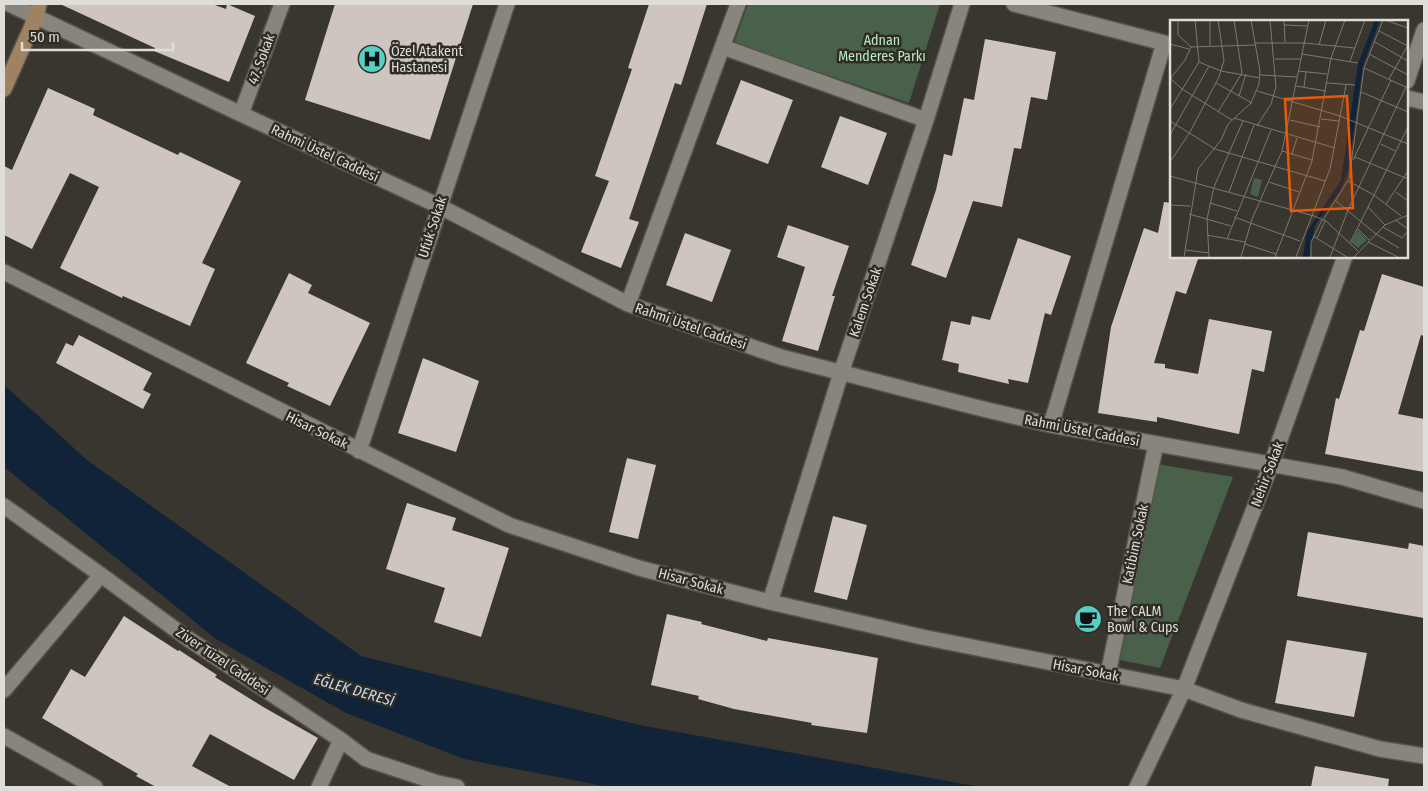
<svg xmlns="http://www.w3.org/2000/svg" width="1428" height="791" font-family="'Fira Sans Condensed',sans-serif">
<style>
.green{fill:#49614a}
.water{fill:#102339}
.building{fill:#cfc5c0}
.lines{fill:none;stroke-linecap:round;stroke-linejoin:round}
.street-casing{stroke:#55534c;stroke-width:18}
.secondary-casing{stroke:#55534c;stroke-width:18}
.street{stroke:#87857c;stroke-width:15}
.secondary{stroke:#9e8261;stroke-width:15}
.labels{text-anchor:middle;stroke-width:5;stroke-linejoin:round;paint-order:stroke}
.park-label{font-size:14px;fill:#bcebbe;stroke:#2e2c24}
.poi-label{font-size:14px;fill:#dfddd8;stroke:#2e2c24;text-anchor:start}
.street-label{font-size:14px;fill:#dfddd8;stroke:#2e2c24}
.water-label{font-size:15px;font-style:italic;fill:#c4dcf9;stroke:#2e2c24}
.inset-road{fill:none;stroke:#7b7972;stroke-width:1}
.view{fill:#e8590c;fill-opacity:0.15;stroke:#e8590c;stroke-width:2.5}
.inset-edge{fill:none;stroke:#dfddd8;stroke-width:2.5}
</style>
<rect width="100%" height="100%" fill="#38362e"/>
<path class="green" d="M748 4H940L909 103 734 43Z
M1157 464 1233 477 1160 668 1115 659Z"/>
<path class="water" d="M4 385 87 460 361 656 639 725 980 787H609L464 759 346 713 216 639 4 467Z"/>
<path class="building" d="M60 4H212L226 9 227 4 255 16 229 82 154 51 155 48Z
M335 4H473L430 140 305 100Z
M649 4H707L681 85 675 83 629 219 639 222 621 268 581 252 609 181 595 176 632 69 628 68Z
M985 39 1056 52 1047 100 1031 97 1021 149 1014 148 1002 207 973 201 946 278 911 265 936 190 944 154 952 156 964 98 974 100Z
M741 80 793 100 768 164 716 144Z
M48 88 95 109 93 115 178 155 180 152 241 181 202 263 215 269 190 326 123 296 122 298 60 268 99 187 70 173 32 249 4 235V166L12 170Z
M840 116 887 133 868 185 821 167Z
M1164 202 1172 203V256H1199L1186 294 1176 291 1154 363 1165 364V368L1198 374 1209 319 1272 331 1264 372 1252 369 1239 434 1157 417V422L1098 413 1111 327 1144 228 1158 233Z
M788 225 849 246 832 296H835L818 351 782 341 805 267 777 257Z
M685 233 731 250 712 302 666 285Z
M1018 238 1071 256 1051 315 1045 313 1028 383 1008 379 1009 384 958 372 959 364 942 360 951 321 970 325 972 316 990 320Z
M289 273 312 285 308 293 370 323 330 406 287 386 289 383 246 363Z
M1382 274 1424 287V336L1421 335 1398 414 1424 419V472L1325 454 1336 398 1339 399 1360 330 1364 331Z
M79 335 152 373 143 390 151 394 143 409 56 363 66 343 73 346Z
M423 358 479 381 456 452 398 433Z
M627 458 656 465 638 539 609 532Z
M407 503 456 518 452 530 509 548 481 637 434 622 445 588 386 569Z
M833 516 867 525 847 600 814 592Z
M1308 532 1408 549 1409 543 1424 546V618L1297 596Z
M667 614 702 622 701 624 767 641 768 638 878 658 867 733 811 725 812 723 734 709 698 699 699 696 651 685Z
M124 616 178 651 179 650 217 675 215 677 265 708 318 738 294 780 210 734 192 766 231 787H156L136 776 138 774 42 718 71 669 85 677Z
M1287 640 1367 653 1354 717 1275 703Z
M1315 766 1389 779 1388 787H1311Z"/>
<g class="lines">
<g class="street-casing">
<path id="street" d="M9 4 241 114 439 206 628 304 781 357 975 407 1051 425 1342 477 1424 501
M1014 4 1172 45
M723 47 926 120
M1407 81 1424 30
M1407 98 1424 102
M241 114 282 4
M4 272 509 525 639 568 770 602 922 637 1184 689 1241 710 1380 749 1424 756
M628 304 738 4
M1051 425 1164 43
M359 451 507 4
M4 506 101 575 187 638 341 740 366 759 438 783 457 787
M770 602 841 373 926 120 962 4
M1108 674 1156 444
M4 690 101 575
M4 736 95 787
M319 787 341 740
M1137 787 1184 689 1271 465 1345 256"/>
</g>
<g class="secondary-casing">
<path id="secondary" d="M4 89 36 17 39 4"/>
</g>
<use href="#street" class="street"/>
<use href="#secondary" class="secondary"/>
</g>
<defs>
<g id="hospital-disc" transform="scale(1.4375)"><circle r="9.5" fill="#56cec4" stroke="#2e2c24"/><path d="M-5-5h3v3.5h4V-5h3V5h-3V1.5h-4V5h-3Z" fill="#111"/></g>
<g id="cafe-disc" transform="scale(1.4375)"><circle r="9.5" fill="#56cec4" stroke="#2e2c24"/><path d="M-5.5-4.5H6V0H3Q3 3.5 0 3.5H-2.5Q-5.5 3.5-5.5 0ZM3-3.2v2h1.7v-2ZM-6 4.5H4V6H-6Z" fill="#111"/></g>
</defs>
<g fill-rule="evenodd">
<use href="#hospital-disc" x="372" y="59"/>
<use href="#cafe-disc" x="1088" y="619"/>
</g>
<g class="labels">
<g class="park-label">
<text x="882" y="45">Adnan<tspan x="882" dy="16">Menderes Parkı</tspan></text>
</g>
<g class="poi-label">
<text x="391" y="56">Özel Atakent<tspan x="391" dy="16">Hastanesi</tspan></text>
<text x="1107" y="616">The CALM<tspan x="1107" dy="16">Bowl &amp; Cups</tspan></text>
</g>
<g class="street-label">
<text transform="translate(261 59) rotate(-70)" y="5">47. Sokak</text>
<text transform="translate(325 153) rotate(25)" y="5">Rahmi Üstel Caddesi</text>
<text transform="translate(432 227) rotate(-72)" y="5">Ufuk Sokak</text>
<text transform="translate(865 302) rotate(-71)" y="5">Kalem Sokak</text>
<text transform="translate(691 326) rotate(19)" y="5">Rahmi Üstel Caddesi</text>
<text transform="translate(317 430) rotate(26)" y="5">Hisar Sokak</text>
<text transform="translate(1082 430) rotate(11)" y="5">Rahmi Üstel Caddesi</text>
<text transform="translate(1267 474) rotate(-69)" y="5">Nehir Sokak</text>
<text transform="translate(1135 544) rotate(-78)" y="5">Katibim Sokak</text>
<text transform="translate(691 581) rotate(15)" y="5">Hisar Sokak</text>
<text transform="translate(223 661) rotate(34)" y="5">Ziver Tüzel Caddesi</text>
<text transform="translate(1086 670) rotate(11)" y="5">Hisar Sokak</text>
</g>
<g class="water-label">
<text transform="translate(354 690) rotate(16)" y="5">EĞLEK DERESİ</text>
</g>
</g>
<g transform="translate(1170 20)">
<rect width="238" height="238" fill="#38362e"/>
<path d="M84 158 92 160 88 177 80 174ZM188 210 197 220 188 228 181 222Z" fill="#49614a"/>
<path d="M205 0H210L193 45 178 152 170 171 145 205 139 237H133L137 212 171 160 188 44Z" fill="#102339"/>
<path class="inset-road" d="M8 0V15L21 27 86 25M40 0V27M114 0 115 22M215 0 238 8M114 5 137 6M209 11 238 26M205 22 238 41M85 23H134L184 28M0 24 19 29M149 25 156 0M132 34 188 43M199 34 238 55M105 39H131M180 41 195 0M29 42 51 51 90 58M194 48 238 68M128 51 157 54M90 55 127 57M0 58 12 69 62 100M0 59 15 40 21 27M219 59 238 25M46 63 82 83M157 63 185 65M126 66 156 71M134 67 136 52M87 71 170 96 238 124M191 72 238 92M69 76 76 54M0 89 29 42 25 0M48 92 72 53 64 0M64 98 165 128M151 99 169 101M120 100 150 107M0 101 45 129 155 161M87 106 101 84 106 67 100 0M0 115 39 46M211 124 225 131M112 131 142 140M122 134 127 118M185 137 238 159M183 140 221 60M0 142 20 112 49 57 54 40 48 0M0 156 144 196 156 201 188 231M178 161 204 175 231 196M99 162 129 172M59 172 84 105M226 172 238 181M166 181 206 214 229 228M40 183 67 191M216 184 238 151M0 185 20 186M198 187 215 205M19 194 61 206M64 197 130 221M153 200 179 159 194 48 213 0M225 200 238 209M213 207 232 218 238 211M188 209 199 220M37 215 75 222M143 216 177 237M147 218 155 201M57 219 101 110M198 222 228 237M180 223 238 107M75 224 106 234M16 230 39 233M14 237 28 149 51 120 58 104 81 83 89 64 90 51 81 0M39 237 37 199 44 167 73 101M71 237 82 199 112 131 139 0M105 237 142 141 161 38 175 0M126 237 160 149 176 65M141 237V222L152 200M160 237 178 190 236 67M184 237 215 205 238 195"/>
<path class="view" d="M177 76 183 188 121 191 115 79Z"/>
<rect width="238" height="238" class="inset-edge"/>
</g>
<rect width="1428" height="791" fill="none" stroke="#dfddd8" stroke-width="10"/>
<path d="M22 42v8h151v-8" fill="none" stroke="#dfddd8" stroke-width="2.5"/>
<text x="30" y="42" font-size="15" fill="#dfddd8" stroke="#2e2c24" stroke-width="4" paint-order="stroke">50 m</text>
</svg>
